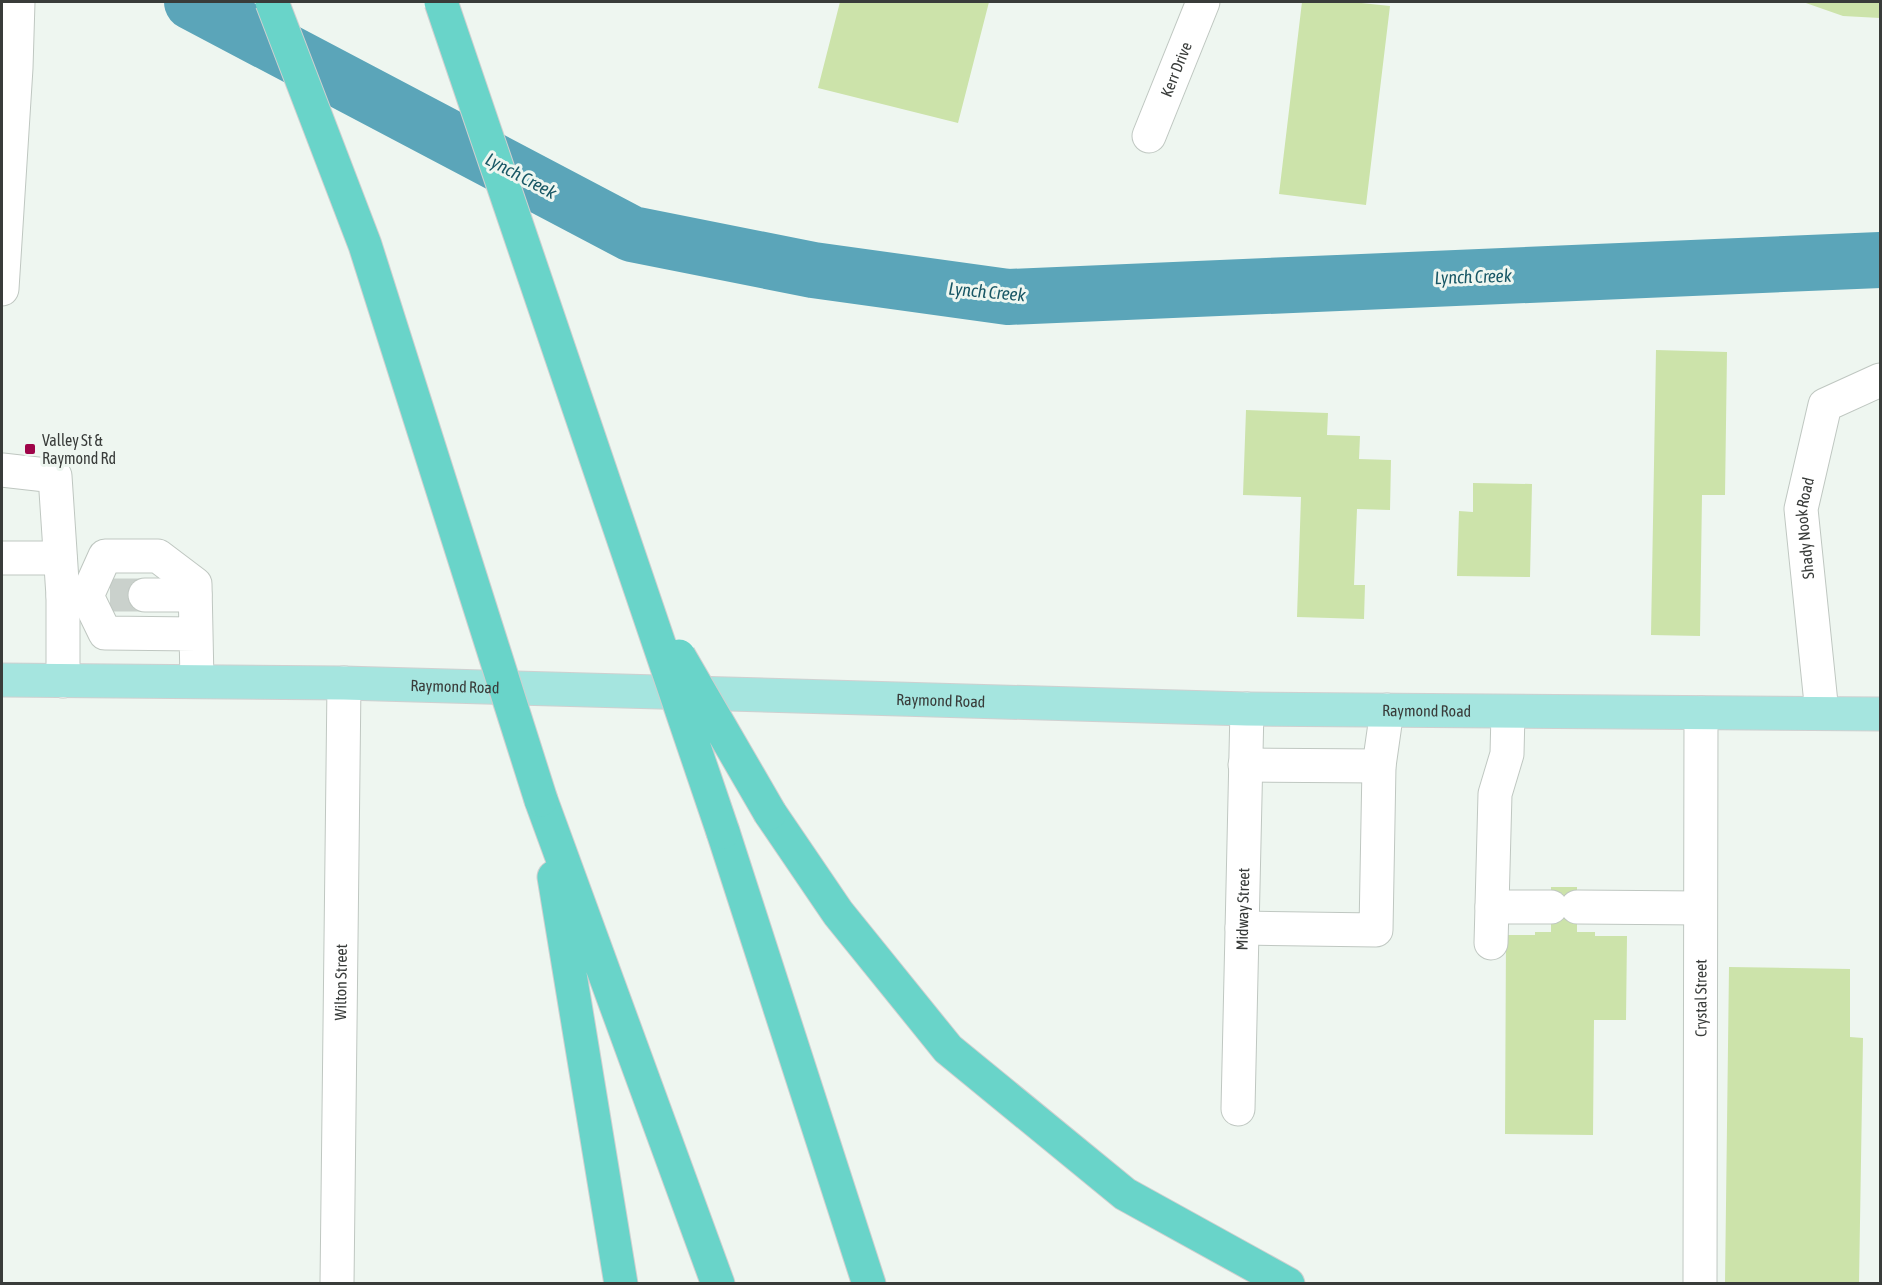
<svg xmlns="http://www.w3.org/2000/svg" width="1882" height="1285" font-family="'Asap Condensed',sans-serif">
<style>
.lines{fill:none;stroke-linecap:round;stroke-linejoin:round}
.river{stroke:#5ba5b9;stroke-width:56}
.building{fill:#cce3aa}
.minor-tunnel{stroke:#cad1cc;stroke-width:33;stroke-dasharray:33 16;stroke-linecap:butt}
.minor-casing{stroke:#bfc7c1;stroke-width:35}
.major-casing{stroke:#cfd0d0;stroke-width:35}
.highway-casing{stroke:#cfd0d0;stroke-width:35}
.minor{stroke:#fff;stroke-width:33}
.major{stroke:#a5e5df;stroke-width:33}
.highway{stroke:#69d4c9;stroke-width:33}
.highway-bridge-casing{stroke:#cfd0d0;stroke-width:35;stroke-linecap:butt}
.highway-bridge{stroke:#69d4c9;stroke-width:33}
.poi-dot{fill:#9f0449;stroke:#eef6f0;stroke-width:2}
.labels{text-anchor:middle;stroke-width:6;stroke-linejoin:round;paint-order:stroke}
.street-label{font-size:16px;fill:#393c3a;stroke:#eef6f0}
.poi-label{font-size:16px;fill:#393c3a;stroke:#eef6f0;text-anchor:start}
.water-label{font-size:18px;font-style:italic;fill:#185765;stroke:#eef6f0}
</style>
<rect width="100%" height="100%" fill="#eef6f0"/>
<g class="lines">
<path class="river" d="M192 2 632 234 813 270 1008 297 1880 260"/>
</g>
<path class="building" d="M840 2H989L958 123 818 88Z
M1302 2H1352L1390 6 1366 205 1279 194Z
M1803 2H1880V18L1843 16Z
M1656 350 1727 352 1725 495H1702L1700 636 1651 635Z
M1246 410 1328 413 1327 435 1360 436 1359 459 1391 460 1390 510 1357 509 1354 585H1365L1364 619 1297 617 1301 497 1243 495Z
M1473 483 1532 484 1530 577 1457 576 1459 511 1473 512Z
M1551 887H1577V932H1595V936H1627L1626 1020H1594L1593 1135 1505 1134 1506 935H1535V932H1551Z
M1729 967 1850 969V1037L1863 1038 1859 1284H1725Z"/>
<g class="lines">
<path class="minor-tunnel" d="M110 595H145"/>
<g class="minor-casing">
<g id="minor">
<path id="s1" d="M1149 136 1203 2"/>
<path d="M2 289 16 68 18 2"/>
<path d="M2 470 55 476 63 596"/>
<path d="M2 558H60"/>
<path d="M145 595H195"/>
<path d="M196 634 105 633 87 596 105 556H158L195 584 197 681"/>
<path d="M63 681V596H84"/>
<path id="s2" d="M1822 713 1801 509 1825 405 1880 380"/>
<path d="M1245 765 1379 766"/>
<path d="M1492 907H1551"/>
<path d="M1577 907 1700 908"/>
<path d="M1242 928 1376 930 1379 766 1387 710"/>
<path d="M1491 943 1495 794 1507 754 1508 713"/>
<path id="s3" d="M1238 1109 1247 709"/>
<path id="s4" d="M337 1284 344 683"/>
<path id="s5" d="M1700 1284 1701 713"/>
</g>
</g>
<g class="major-casing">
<g id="major">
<path id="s6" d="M2 680 344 683 1247 709 1880 714"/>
</g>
</g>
<g class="highway-casing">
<path id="highway" d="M541 800 718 1284
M770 813 838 913 948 1049 1125 1194 1288 1284
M723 832 869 1284
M554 877 621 1284"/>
</g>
<use href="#minor" class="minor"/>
<use href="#major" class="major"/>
<use href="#highway" class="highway"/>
<g class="highway-bridge-casing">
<path id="highway-bridge" d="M272 2 365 245 541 800
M441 2 723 832
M679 656 770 813"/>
</g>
<use href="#highway-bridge" class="highway-bridge"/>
</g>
<rect class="poi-dot" x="24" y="443" width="12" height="12" rx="3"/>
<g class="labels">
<g class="street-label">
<text dy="6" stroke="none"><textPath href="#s1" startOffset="72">Kerr Drive</textPath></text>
<text dy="6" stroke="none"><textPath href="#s2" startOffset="186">Shady Nook Road</textPath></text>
<text dy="6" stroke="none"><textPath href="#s6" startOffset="453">Raymond Road</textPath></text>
<text dy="6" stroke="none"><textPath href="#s6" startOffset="939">Raymond Road</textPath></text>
<text dy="6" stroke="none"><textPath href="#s6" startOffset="1425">Raymond Road</textPath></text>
<text dy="6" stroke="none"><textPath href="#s3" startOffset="200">Midway Street</textPath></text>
<text dy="6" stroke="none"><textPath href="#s4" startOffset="302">Wilton Street</textPath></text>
<text dy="6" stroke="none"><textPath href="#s5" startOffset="286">Crystal Street</textPath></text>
</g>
<g class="poi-label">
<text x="42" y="446">Valley St &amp;<tspan x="42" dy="18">Raymond Rd</tspan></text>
</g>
<g class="water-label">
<text transform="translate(521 176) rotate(28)" y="6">Lynch Creek</text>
<text transform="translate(1473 277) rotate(-2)" y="6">Lynch Creek</text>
<text transform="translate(987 292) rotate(5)" y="6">Lynch Creek</text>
</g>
</g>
<rect width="1882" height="1285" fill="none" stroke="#393c3a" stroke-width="6"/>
</svg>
